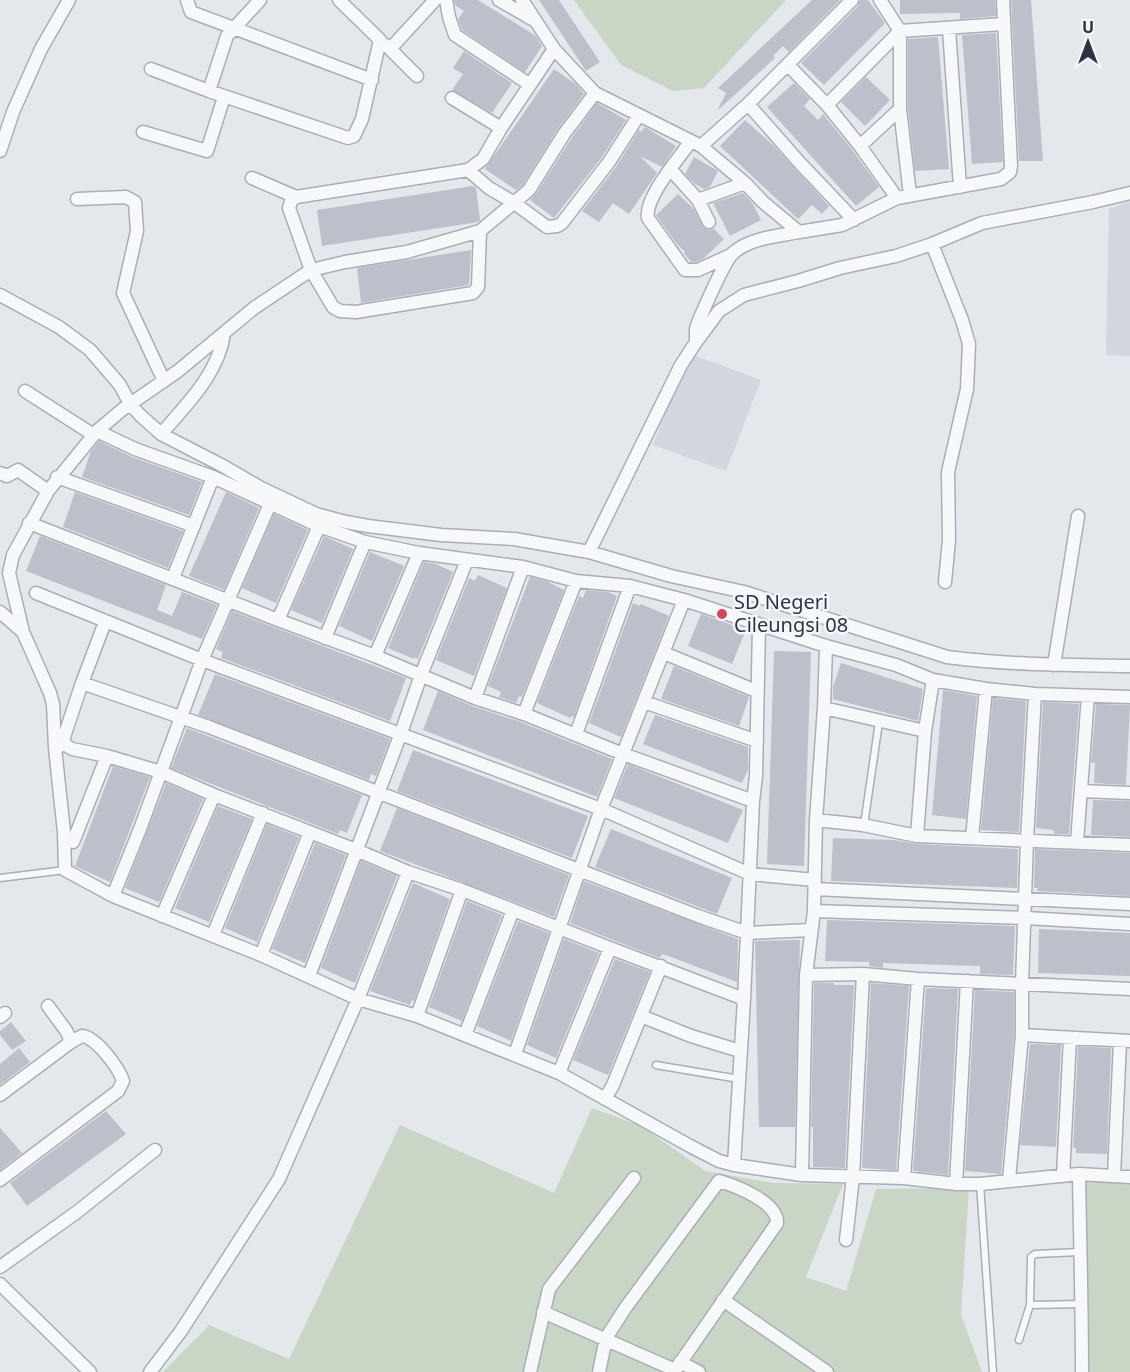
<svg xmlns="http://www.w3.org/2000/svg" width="1130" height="1372" font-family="'Noto Sans',sans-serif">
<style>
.built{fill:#d2d6de}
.green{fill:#c9d6c5}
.building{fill:#bbc0ca}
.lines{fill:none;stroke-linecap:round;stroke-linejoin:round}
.lane-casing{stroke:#a9aeb7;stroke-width:9}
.street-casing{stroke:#a9aeb7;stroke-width:15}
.lane{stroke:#f7f8fa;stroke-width:6}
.street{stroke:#f7f8fa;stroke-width:12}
.poi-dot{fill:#d1495b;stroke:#f4f6f9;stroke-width:2}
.labels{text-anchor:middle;stroke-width:5;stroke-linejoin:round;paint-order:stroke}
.poi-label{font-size:20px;fill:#2b3445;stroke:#f4f6f9;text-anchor:start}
</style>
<rect width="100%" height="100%" fill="#e4e7ec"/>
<path class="built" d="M1130 201V356L1106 355 1109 209Z
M688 353 761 380 726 471 653 445Z"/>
<path class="green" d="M574 0H786L704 88 673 91 621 65Z
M592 1108 641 1126 705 1171 774 1183 843 1184 806 1277 846 1291 876 1189 969 1188 961 1314 982 1372H163L209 1325 289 1359 400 1125 554 1193Z
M1081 1178 1130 1180V1372H1088Z"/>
<path class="building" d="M454 0H478L536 36 542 46 525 72 462 30 458 19 464 11 455 5Z
M539 0H559L600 62 586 71Z
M812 0H840L789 52 783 46 773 56 775 58 717 111 726 93 718 88Z
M860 0H868L885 23 824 85 801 63 858 6Z
M900 0H995L996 16 960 19V13L900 14Z
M1011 0H1031L1043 161H1019Z
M996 33 1003 162 972 164 962 35Z
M938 37 949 169 915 171 908 109V39Z
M464 51 512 83 492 113 452 90 463 74 453 68Z
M554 69 577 85 584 94 557 130 523 185 516 190 485 169Z
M866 77 890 100 865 126 841 102Z
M794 83 810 99 804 106 818 120 823 114 853 151 879 187 856 206 767 107Z
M597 103 626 120 602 157 554 218 530 200 536 194 571 139Z
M745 120 774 146 829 206 822 214 812 205 798 219 720 146Z
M645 127 676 146 662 167 640 156 657 173 629 214 613 203 599 222 582 211 616 167 639 130 641 132Z
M694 157 718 171 710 187 704 189 695 184 685 174Z
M473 186 476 188 480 220 478 222 322 246 317 210Z
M743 193 753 204 761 220 730 236 713 203Z
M678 194 693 208 704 228 709 230 714 229 724 239 703 259 696 262H691L684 253 685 252 676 243 656 215Z
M471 250 469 285 361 303 357 268Z
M99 441 132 457 202 482 189 515 82 477 91 451Z
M75 492 183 531 168 568 63 527Z
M226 492 259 508 224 590 189 576Z
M274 514 308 530 276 603 242 588Z
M40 536 166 585 157 610 172 616 182 592 217 605 202 639 26 571Z
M324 536 353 549 322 623 291 610Z
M370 552 404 566 372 641 339 626Z
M424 562 436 564 453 572 418 659 415 657 414 659 388 648Z
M478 575 507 588 474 676 436 660 469 578 475 581Z
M530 577 546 581 564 590 522 697 519 696 516 703 499 697 501 692 488 686Z
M586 590 608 592 617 596 574 717 571 716 570 718 537 703 579 596 583 598Z
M633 603 640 606 641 604 669 616 621 737 589 723Z
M232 611 406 678 390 721 221 658 223 652 216 649Z
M701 614 746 630 732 664 688 646Z
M774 651 811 652 804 866 767 864Z
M841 663 923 689 918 721 833 699V687Z
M674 666 749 697 739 726 661 699Z
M215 674 390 739 376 776 371 774 369 780 198 715Z
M943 690 977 696 966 819 932 815Z
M438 691 472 706 521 722 612 759 597 797 423 730Z
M993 698 1026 701 1019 832 981 830Z
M1043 702 1079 704 1069 834H1054V830L1036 828Z
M1096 704 1130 705 1126 785 1094 783 1095 763H1091Z
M655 715 748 747V770L742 783 643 744Z
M187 728 362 795 347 833 340 830 338 834 171 768Z
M413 750 588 816 572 858 397 791Z
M628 764 743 810 728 843 614 798Z
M113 766 150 777 110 882 75 866Z
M166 783 203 799 159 902 125 888Z
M1093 800 1130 801V837L1091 835Z
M218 806 252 819 209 922 175 908Z
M397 808 569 875 554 917 380 851Z
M267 824 299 837 257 942 225 928Z
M611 829 732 878 717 914 595 867Z
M833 838 894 840 917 844 1018 849 1017 888 831 881Z
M315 843 346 855 305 963 272 949Z
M1035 849 1130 853V896L1037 891 1038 888H1034Z
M361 861 397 876 355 983 321 968Z
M584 881 738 939 737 982 663 954 659 958 570 923Z
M413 883 450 899 414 1001 412 1000 410 1005 370 991Z
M467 901 502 915 462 1021 429 1007Z
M827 920 1015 926 1013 975 980 974V966L883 963V968L869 966V962L825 961Z
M518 921 549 933 511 1041 477 1026Z
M1039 929 1130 933V976L1038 973Z
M564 939 599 953 556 1058 527 1045Z
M800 940 795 1127H759L755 941Z
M615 959 650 972 608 1075 573 1060Z
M814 983H834V985H854L845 1168 813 1167V1127H811Z
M871 983 909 986 896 1170 862 1168Z
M926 988 958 989 948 1175 913 1171Z
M975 990 1014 992V1035L1001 1174 965 1171Z
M11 1022 26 1041 12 1050 0 1035V1031Z
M1030 1044 1061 1045 1056 1147 1020 1145Z
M1078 1046 1111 1048 1107 1154 1076 1153V1148H1073Z
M19 1048 30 1062 0 1085V1064Z
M106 1111 126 1134 27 1206 10 1183Z
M0 1128 22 1153 0 1170Z"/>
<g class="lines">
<g class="lane-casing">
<path id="lane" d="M864 825 879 722
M0 878 65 870
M656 1065 739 1079
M980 1184 993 1372
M1030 1305 1082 1304
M1019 1340 1030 1305 1031 1257 1035 1254 1080 1252"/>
</g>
<g class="street-casing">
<path id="street" d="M187 0 191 12 372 80
M260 0 227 36 209 91 348 138 354 136 362 119 380 40 339 0
M446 0 449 17 455 35 529 84
M499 0 532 19
M522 0 554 49 595 93 564 134 529 190 480 231 407 252 345 262 311 270 254 308 178 371 123 409 97 431 48 491 13 555 9 573 23 632 50 693 53 704 55 748 64 832 65 870 113 896 261 955 358 999 417 1016 559 1073 690 1146 719 1161 734 1165 802 1175 904 1178 956 1184H980L1079 1174 1130 1177
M880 0 900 31 1003 24
M949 29 960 187
M386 45 417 76
M390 49 435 0
M788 65 827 105 860 146 897 198
M151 69 209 91
M452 98 501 128
M748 104 799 162 854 220
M827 105 900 31V109L910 195
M639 115 701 146 745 183 763 202 799 232 842 225 897 198 1001 179 1010 172 1011 166 1003 0
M143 132 207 151 224 97
M691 141C679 158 644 198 648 218L685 270H698L733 254
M701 146 748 104 852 0
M860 146 900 109
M0 151 13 112 41 49 69 0
M468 170 483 159 501 128 554 49
M671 170 698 200 745 183
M252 178 296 197
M77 199 126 197 135 202 137 231 123 293 164 381
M698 200 709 222
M480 231 478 287 473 293 356 312 340 311 333 307 311 270 289 208 291 201 296 197 468 170 489 188 513 202 547 227 557 226 562 223 609 162 639 115 595 93
M932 244 962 320 969 344 967 389 948 472 949 540 945 582
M0 295 59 327 90 350 120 385 130 404 140 415 161 434 223 466 261 488 316 514 346 522 368 526 441 535 514 539 589 552 671 576 744 592 947 657C1008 665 1069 665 1130 666
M696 342 719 311 744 295 798 281 840 268 896 256 932 244 982 223 1093 202 1130 193
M25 391 92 434
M97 431 135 449 213 477 319 526 365 542 419 553 523 567 576 581 630 586 684 600 826 646 896 665 933 680 986 689 1035 694 1130 697
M161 434C187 404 219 373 224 333
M0 473 7 476 18 470 48 491
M57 477 194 526
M29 523 278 620 375 656 475 698 524 714 623 754 753 801
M589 552 681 365 696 342V329L699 320C706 305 723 263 733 253 750 238 778 236 799 232
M173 578 213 477
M36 593 202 660 601 809 750 874 815 880
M0 612 23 632
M278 620 319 526
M325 638 365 542
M664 653 756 691
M375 656 419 553
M1054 665 1078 516
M82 683 209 727 698 916 747 933 811 930
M475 698 523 567
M644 702 757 741
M824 708 925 731
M524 714 576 581
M576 734 630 586
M64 744V737L82 683 105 622
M55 748 64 744 72 749 107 756 161 772 214 795 356 850 408 872 462 890 610 948 744 999
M1082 791 1130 793
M816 820 863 825 917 836 1130 845
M917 836 925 731 933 680
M972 838 986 689
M73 842 107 756
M1077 842 1088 696
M815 889 1130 904
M113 896 140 829 202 660 270 504
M814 911 1026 918 1130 924
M162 916 214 795
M213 935 263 813
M261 955 310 832
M806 975 863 974 918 979 1130 989
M309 976 401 733 421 675 467 560
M48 1006 67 1032 71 1042
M417 1016 462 890
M641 1016 691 1036 740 1051
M0 1017 5 1013
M465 1035 513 910
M1022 1035 1130 1041
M515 1054 601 809 684 600
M559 1073 610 948
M0 1095 71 1042 82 1036C96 1037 119 1068 123 1081L118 1091 0 1180
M605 1099 613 1085 661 966
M734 1165 744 999 753 801 756 776 759 625
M1079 1174C1080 1240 1082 1306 1082 1372
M802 1175 806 975 814 911 816 820 824 708 826 646
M1063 1176 1070 1038
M1114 1176 1120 1041
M904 1178 918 979
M1009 1180 1022 1035V983L1027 840 1035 694
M956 1184 967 981
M846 1240 853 1177 863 974
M0 1267 77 1212 155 1150
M0 1284 90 1372
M723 1300 827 1372
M543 1312 675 1370
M680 1362 699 1372
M150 1372 181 1331 279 1179 358 999 408 872
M530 1372 549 1289 634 1178
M599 1372 606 1338 626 1307 719 1181C736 1186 778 1202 777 1223L674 1372"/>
</g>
<use href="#lane" class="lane"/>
<use href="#street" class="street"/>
</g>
<circle class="poi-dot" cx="722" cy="614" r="6"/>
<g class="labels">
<g class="poi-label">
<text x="734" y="609">SD Negeri<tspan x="734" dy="23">Cileungsi 08</tspan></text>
</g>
</g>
<g transform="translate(1088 42)" stroke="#f4f6f9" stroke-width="4.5" paint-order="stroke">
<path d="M0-4.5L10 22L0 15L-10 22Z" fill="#2b3445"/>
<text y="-9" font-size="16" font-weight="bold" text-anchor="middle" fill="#2b3445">U</text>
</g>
</svg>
